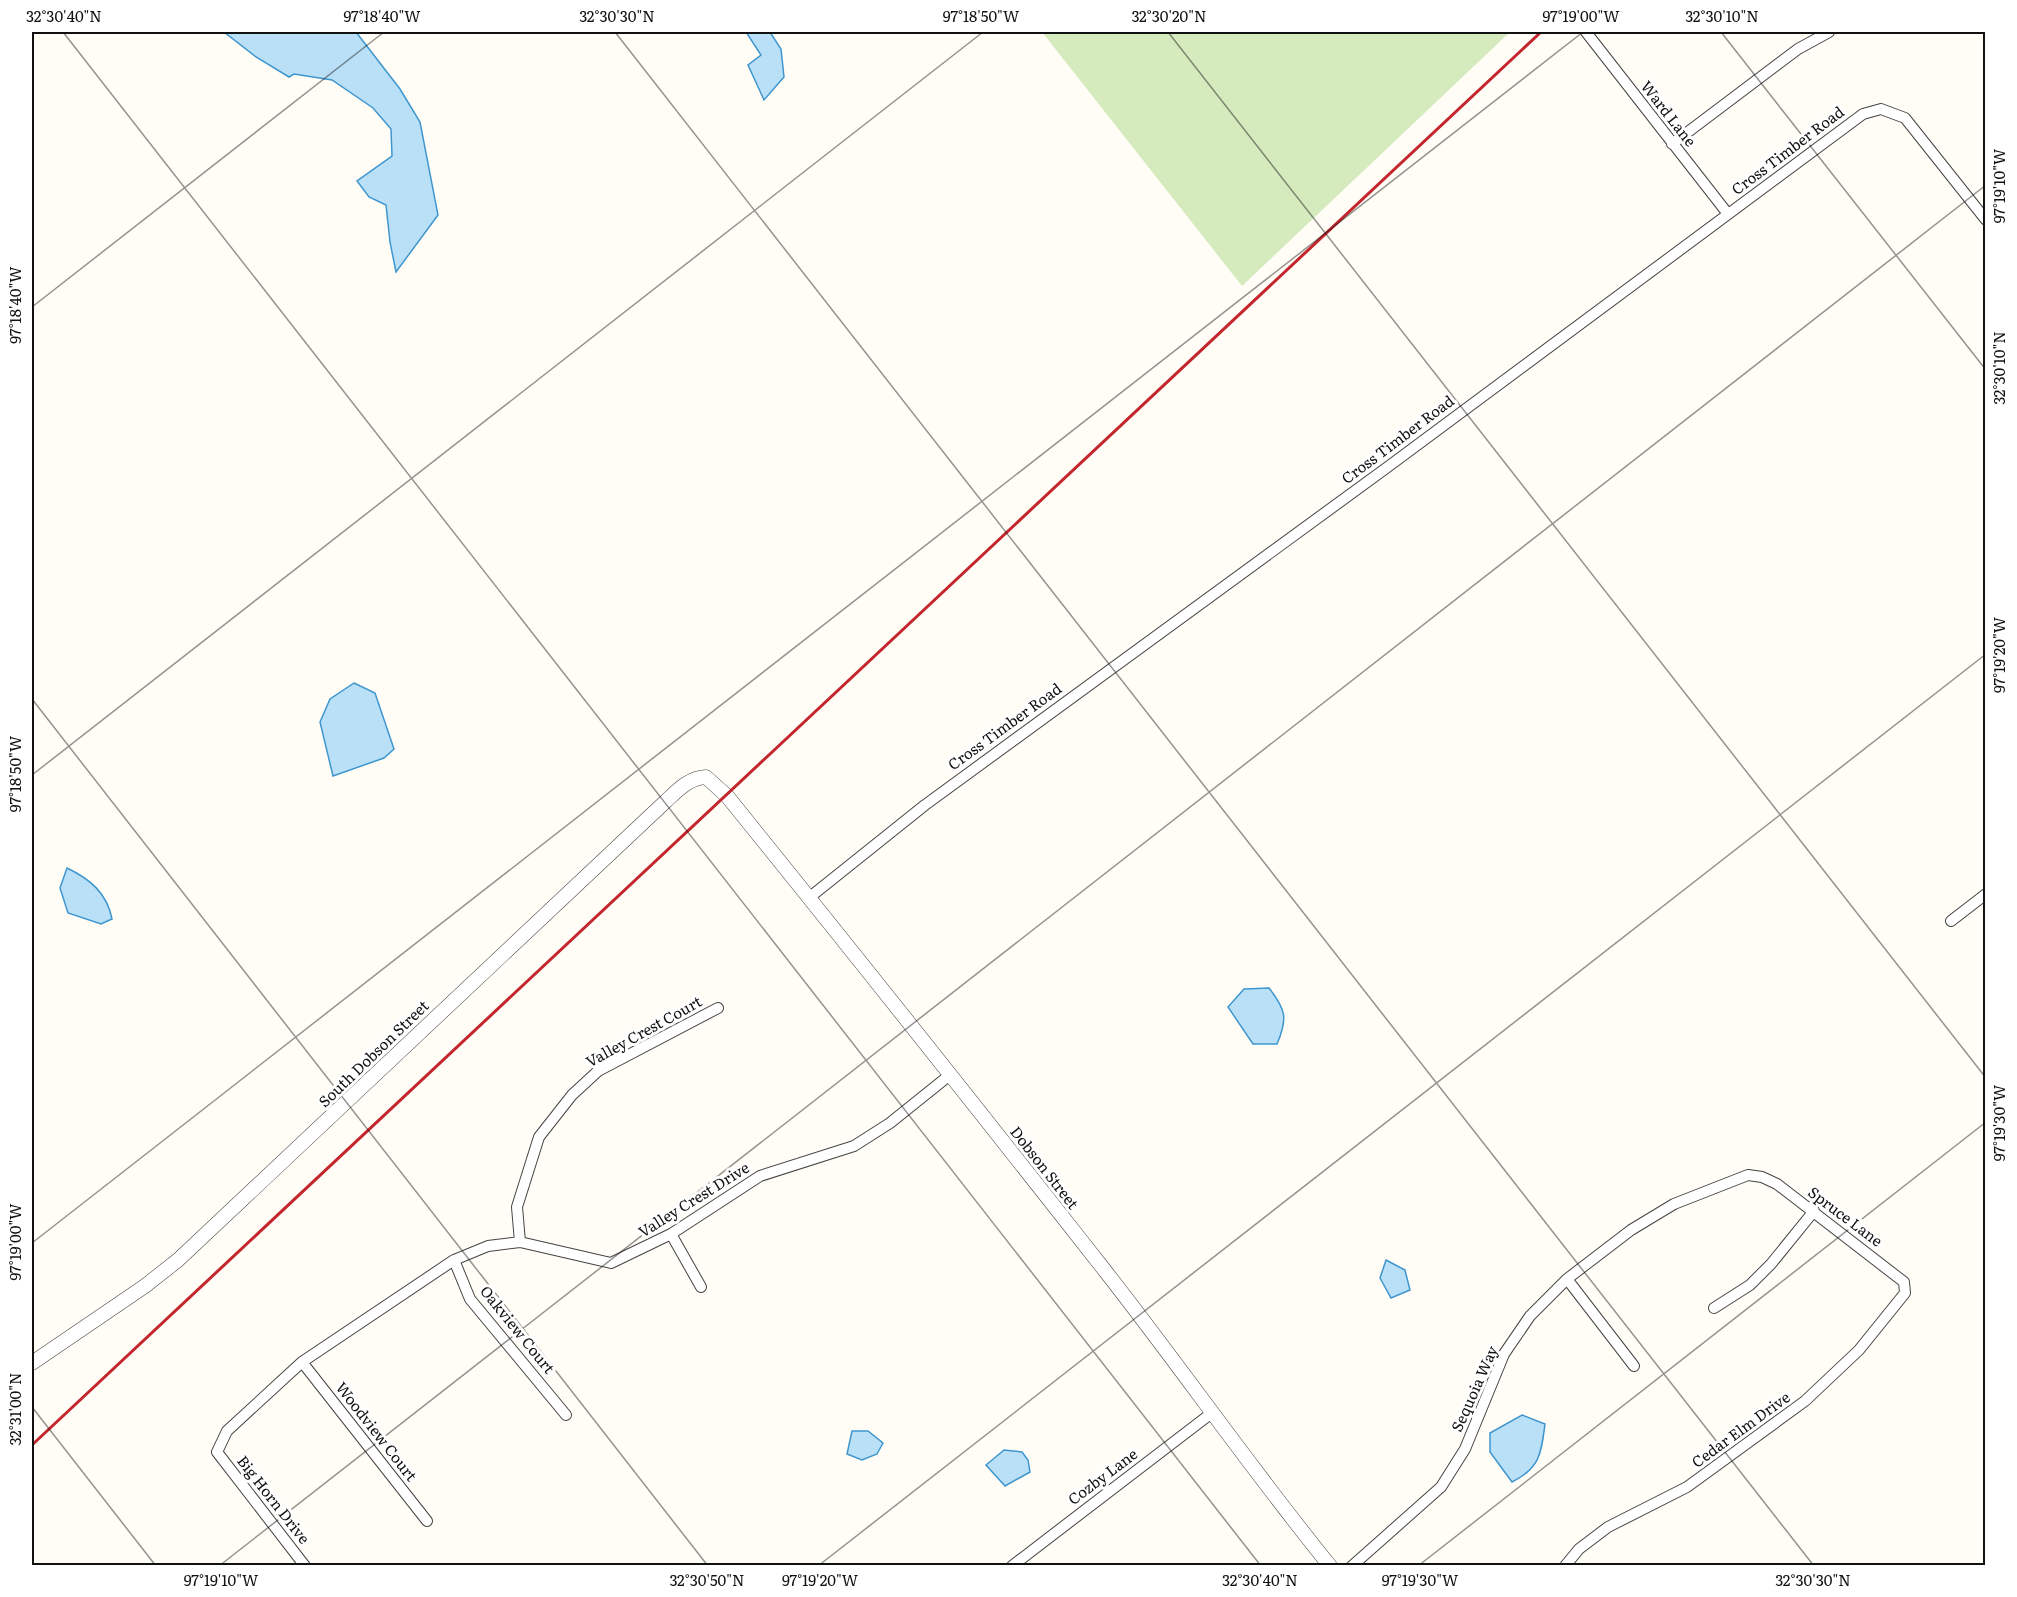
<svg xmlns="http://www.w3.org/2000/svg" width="2017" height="1597" font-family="Literata,serif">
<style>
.green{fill:#d5ebbd}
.water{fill:#b9e0f7;stroke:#3f96cf;stroke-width:1.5}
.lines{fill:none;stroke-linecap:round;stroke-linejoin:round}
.minor-casing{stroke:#444;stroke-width:12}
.tertiary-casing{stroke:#444;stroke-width:15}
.minor{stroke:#fff;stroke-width:10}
.tertiary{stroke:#fff;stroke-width:14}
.rail{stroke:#c4262e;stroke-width:3}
.ticks{fill:none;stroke:#111;stroke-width:1.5;stroke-opacity:0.45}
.labels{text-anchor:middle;stroke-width:6;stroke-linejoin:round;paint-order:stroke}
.street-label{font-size:15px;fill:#111;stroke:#fff}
.neatline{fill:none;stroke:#111;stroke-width:2}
.ticks-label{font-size:15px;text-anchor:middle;fill:#111}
</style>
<rect width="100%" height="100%" fill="#fffdf5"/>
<path class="green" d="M1042 32H1510L1242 286Z"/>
<path class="water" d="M224 32H356L400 89 420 122 438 215 396 272 390 242 386 205 369 197 357 181 392 156 391 129 373 108 332 80 294 74 289 77 256 57Z
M746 32H770L781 49 784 77 764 100 748 65 761 55Z
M354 683 375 693 394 749 384 758 333 776 320 722 330 699Z
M67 868C90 879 107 893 112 919L101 924 68 913 60 888Z
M1269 988C1286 1010 1288 1018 1277 1044H1253L1228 1007 1244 989Z
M1386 1260 1405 1270 1410 1290 1391 1298 1380 1278Z
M1522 1415 1545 1424C1541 1454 1540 1468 1512 1482L1490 1452V1433Z
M852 1431H868L883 1443 877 1454 862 1460 847 1454Z
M1004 1450 1022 1452 1028 1460 1030 1472 1005 1486 986 1465Z"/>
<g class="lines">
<g class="minor-casing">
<path id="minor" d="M1586 32 1728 214
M1672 144 1798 49 1829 32
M810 897 925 805 1389 466 1863 114 1881 109 1905 118 1986 220
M1951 921 1986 894
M671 1234 701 1287
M520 1242 517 1207 539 1137 572 1095 598 1071 718 1008
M454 1260 470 1299 566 1415
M1567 1279 1634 1366
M1714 1308 1750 1285 1771 1264 1814 1211
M302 1362 427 1521
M305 1566 217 1452 227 1431 302 1362 454 1260 488 1246 520 1242 611 1263 671 1234 760 1176 854 1146 890 1123 951 1074
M1012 1566 1213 1412
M1352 1566 1441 1487 1465 1449 1504 1354 1530 1316 1567 1279 1631 1230 1674 1204 1748 1175 1762 1177 1777 1184 1904 1282 1905 1293 1859 1350 1805 1401 1687 1487 1608 1527 1579 1549 1565 1566"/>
</g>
<g class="tertiary-casing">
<path id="tertiary" d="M32 1363 145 1286 178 1260 665 802C677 791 688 778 706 777L727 796C854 953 981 1113 1106 1272 1182 1369 1252 1470 1330 1566"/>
</g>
<use href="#minor" class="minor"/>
<use href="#tertiary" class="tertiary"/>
<path class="rail" d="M32 1445 1541 32"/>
</g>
<path class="ticks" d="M63 32 1261 1566M615 32 1814 1566M1168 32 1986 1078M1721 32 1986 370M32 307 384 32M32 699 708 1566M32 775 983 32M32 1243 1583 32M32 1407 156 1566M219 1566 1986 185M818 1566 1986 654M1418 1566 1986 1122"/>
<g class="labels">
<g class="street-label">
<text transform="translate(1668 114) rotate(52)" y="5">Ward Lane</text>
<text transform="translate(1788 151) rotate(-37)" y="5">Cross Timber Road</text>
<text transform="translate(1398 440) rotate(-37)" y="5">Cross Timber Road</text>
<text transform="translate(1005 727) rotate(-36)" y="5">Cross Timber Road</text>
<text transform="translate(644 1032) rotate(-29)" y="5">Valley Crest Court</text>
<text transform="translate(374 1054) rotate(-44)" y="5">South Dobson Street</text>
<text transform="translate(1044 1168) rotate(52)" y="5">Dobson Street</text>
<text transform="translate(694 1200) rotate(-32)" y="5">Valley Crest Drive</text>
<text transform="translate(1845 1217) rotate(37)" y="5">Spruce Lane</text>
<text transform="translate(517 1330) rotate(51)" y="5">Oakview Court</text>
<text transform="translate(1475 1389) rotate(-66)" y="5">Sequoia Way</text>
<text transform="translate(1741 1430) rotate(-36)" y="5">Cedar Elm Drive</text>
<text transform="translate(376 1432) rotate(52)" y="5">Woodview Court</text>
<text transform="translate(1103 1477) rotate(-37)" y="5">Cozby Lane</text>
<text transform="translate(273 1500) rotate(52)" y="5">Big Horn Drive</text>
</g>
</g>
<rect width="2017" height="1597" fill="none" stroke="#ffffff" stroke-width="66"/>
<rect x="33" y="33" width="1951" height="1531" class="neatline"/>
<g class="ticks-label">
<text x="64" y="22">32°30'40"N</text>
<text x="382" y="22">97°18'40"W</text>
<text x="617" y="22">32°30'30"N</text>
<text x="981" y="22">97°18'50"W</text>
<text x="1169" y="22">32°30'20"N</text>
<text x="1581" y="22">97°19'00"W</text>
<text x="1722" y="22">32°30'10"N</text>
<text transform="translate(2000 186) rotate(-90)" y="5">97°19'10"W</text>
<text transform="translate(16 305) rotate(-90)" y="5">97°18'40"W</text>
<text transform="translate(2000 368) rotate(-90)" y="5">32°30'10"N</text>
<text transform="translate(2000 655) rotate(-90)" y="5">97°19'20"W</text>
<text transform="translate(16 774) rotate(-90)" y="5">97°18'50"W</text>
<text transform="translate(2000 1123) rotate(-90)" y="5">97°19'30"W</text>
<text transform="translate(16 1242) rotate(-90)" y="5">97°19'00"W</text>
<text transform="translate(16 1409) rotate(-90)" y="5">32°31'00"N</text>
<text x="221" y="1586">97°19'10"W</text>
<text x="707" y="1586">32°30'50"N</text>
<text x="820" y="1586">97°19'20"W</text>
<text x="1260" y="1586">32°30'40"N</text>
<text x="1420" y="1586">97°19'30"W</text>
<text x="1813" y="1586">32°30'30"N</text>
</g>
</svg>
